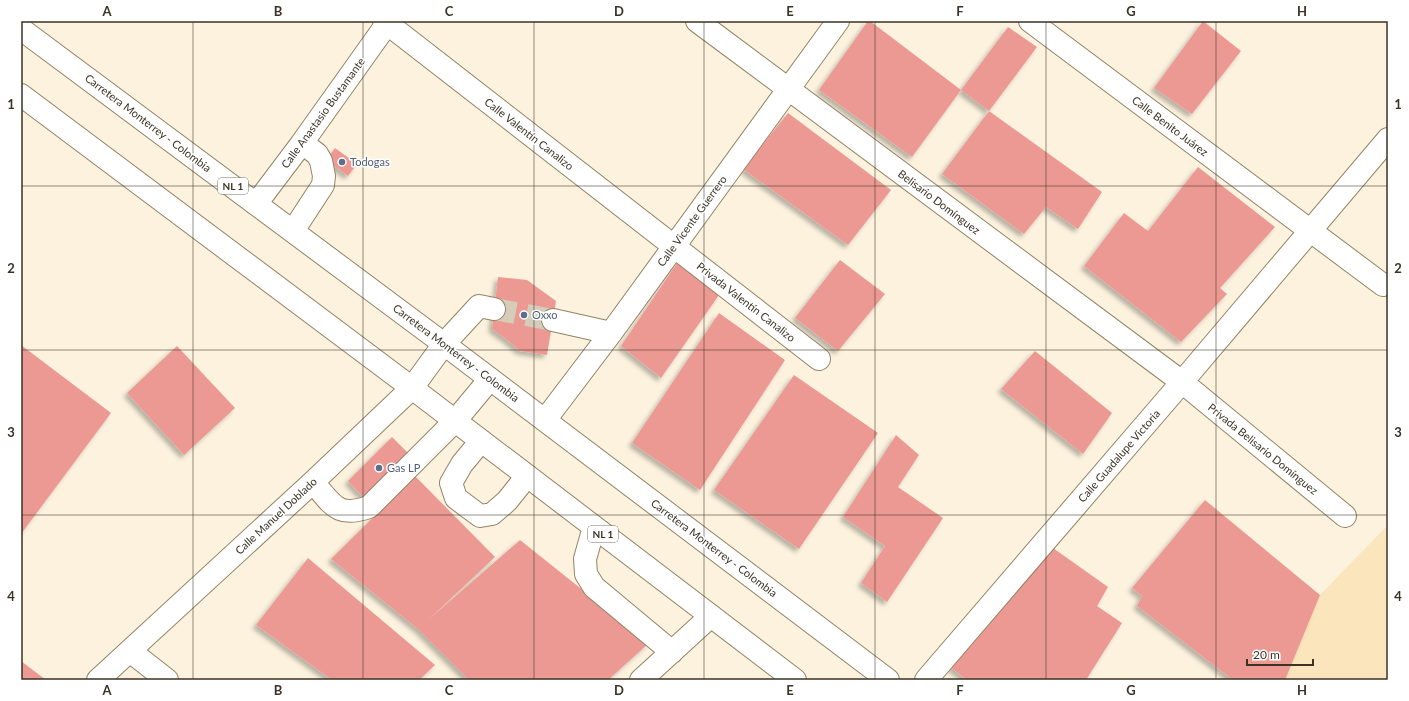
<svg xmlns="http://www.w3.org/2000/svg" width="1409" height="701" font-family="Lato,sans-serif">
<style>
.built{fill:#fbe5bc}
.building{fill:#ed9993;filter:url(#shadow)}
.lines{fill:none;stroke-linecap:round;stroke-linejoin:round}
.minor-tunnel{stroke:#d5ccb9;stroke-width:22;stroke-dasharray:22 11;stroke-linecap:butt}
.minor-casing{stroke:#938364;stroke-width:24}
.major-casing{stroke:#938364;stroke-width:24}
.minor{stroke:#fff;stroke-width:22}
.major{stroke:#fff;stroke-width:22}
.grid{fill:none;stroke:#3a3326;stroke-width:1;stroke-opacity:0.55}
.service-dot{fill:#5c6f8a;stroke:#fff;stroke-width:1.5}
.labels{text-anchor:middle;stroke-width:3;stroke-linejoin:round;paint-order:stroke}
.shield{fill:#fff;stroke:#757067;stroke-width:1}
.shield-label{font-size:10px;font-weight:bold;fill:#3a3326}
.street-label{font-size:11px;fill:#3a3326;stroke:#fff}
.service-label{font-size:11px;fill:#4e5e75;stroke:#fff;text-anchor:start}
.neatline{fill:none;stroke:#3a3326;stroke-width:1.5}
.grid-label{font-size:13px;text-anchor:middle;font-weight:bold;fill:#3a3326}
</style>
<defs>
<filter id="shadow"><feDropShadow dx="-3.5" dy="3.5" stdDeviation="2" flood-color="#0004"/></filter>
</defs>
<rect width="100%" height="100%" fill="#fcf2de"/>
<path class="built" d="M1388 525V680H1284L1314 601Z"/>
<path class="building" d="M868 21H870L961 90 912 157 819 90Z
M1203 21 1241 51 1192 114 1154 88Z
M1008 27 1037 47 989 111 961 90Z
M989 111 1102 192 1078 229 1046 207 1024 234 942 174Z
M788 113 891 190 848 245 743 169Z
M335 148 357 164 348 176 326 160Z
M1198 167 1275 227 1220 288 1227 294 1181 342 1084 266 1124 213 1148 231Z
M840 260 885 294 838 351 795 318Z
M677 263 719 295 661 378 621 346Z
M498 277 527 280 556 301 547 355 520 351 506 339 492 329Z
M719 313 785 360 700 490 632 443Z
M21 345 111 413 21 534Z
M177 346 235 408 184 455 127 393Z
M1035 351 1112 413 1083 454 1001 389Z
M794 375 878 433 799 549 714 490Z
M896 435 919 455 898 487 943 518 887 602 861 583 885 546 843 517Z
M392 437 410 455 365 499 348 481Z
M415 476 495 557 427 621 520 540 649 643 608 680H469L418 629 331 559Z
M1205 500 1320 595 1285 680H1233L1137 606 1142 596 1132 588Z
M1053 548 1108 587 1097 606 1122 623 1086 680H967L950 667Z
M308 558 435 665 419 680H332L256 625Z
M21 661 46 680H21Z"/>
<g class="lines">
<path class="minor-tunnel" d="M494 309 553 320"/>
<g class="minor-casing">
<path id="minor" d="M384 21 819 359
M697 21 1182 382 1345 516
M1030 21 1383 285
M256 204 302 143 389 21
M293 231 323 185 324 176 321 161 317 154 302 143
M553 320 611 333
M545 420 611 333 838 21
M481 441 462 464 451 483 456 498 480 516 492 514 507 501 527 476
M313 482C333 505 337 518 369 507L455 421 490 379
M594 527 585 559 586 574 594 587 672 652
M130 651 167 680
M98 680 313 482 412 388 444 344 479 306 494 309
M641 680 711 616
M926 680 1182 382 1388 139"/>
</g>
<g class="major-casing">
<path id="major" d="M21 29 444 344 888 680
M21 95 412 388 795 680"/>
</g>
<use href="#minor" class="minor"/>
<use href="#major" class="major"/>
</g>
<path class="grid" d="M193 21V680M363 21V680M534 21V680M704 21V680M875 21V680M1046 21V680M1216 21V680M21 186H1388M21 350H1388M21 515H1388"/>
<g class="service-dot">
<circle cx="342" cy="162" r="4"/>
<circle cx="524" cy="315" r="4"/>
<circle cx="379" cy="468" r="4"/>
</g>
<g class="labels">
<g class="shield">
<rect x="218" y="178" width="30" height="16" rx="3"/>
<rect x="588" y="526" width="30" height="16" rx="3"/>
</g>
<g class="shield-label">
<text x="233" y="190">NL 1</text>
<text x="603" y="538">NL 1</text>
</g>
<g class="street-label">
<text transform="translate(323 113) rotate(-54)" y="4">Calle Anastasio Bustamante</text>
<text transform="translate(148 123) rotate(37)" y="4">Carretera Monterrey - Colombia</text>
<text transform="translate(1170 126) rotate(37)" y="4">Calle Benito Juárez</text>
<text transform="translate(529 134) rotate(38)" y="4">Calle Valentín Canalizo</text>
<text transform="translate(939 202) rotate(37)" y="4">Belisario Domínguez</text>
<text transform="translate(692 221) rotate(-54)" y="4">Calle Vicente Guerrero</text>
<text transform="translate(746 302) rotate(38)" y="4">Privada Valentín Canalizo</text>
<text transform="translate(456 353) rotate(37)" y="4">Carretera Monterrey - Colombia</text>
<text transform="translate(1263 449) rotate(39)" y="4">Privada Belisario Domínguez</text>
<text transform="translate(1119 456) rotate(-49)" y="4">Calle Guadalupe Victoria</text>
<text transform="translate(276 516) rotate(-43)" y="4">Calle Manuel Doblado</text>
<text transform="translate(714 548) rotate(37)" y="4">Carretera Monterrey - Colombia</text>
</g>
<g class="service-label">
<text x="350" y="166">Todogas</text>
<text x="532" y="319">Oxxo</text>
<text x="387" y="472">Gas LP</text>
</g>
</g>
<rect width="1409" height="701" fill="none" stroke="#ffffff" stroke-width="44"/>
<path d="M1247 659v6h66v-6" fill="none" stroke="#3a3326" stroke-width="2"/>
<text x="1253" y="659" font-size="12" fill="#3a3326" stroke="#ffffff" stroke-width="3" paint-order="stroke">20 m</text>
<rect x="22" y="22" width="1365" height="657" class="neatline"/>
<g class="grid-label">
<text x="107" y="16">A</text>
<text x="278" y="16">B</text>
<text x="449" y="16">C</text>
<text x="619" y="16">D</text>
<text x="790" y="16">E</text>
<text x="960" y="16">F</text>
<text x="1131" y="16">G</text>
<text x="1302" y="16">H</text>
<text x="11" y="109">1</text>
<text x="1398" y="109">1</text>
<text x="11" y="273">2</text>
<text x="1398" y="273">2</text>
<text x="11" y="437">3</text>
<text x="1398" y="437">3</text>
<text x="11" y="601">4</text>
<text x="1398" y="601">4</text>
<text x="107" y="695">A</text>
<text x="278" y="695">B</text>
<text x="449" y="695">C</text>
<text x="619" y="695">D</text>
<text x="790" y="695">E</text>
<text x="960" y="695">F</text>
<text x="1131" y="695">G</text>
<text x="1302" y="695">H</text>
</g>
</svg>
